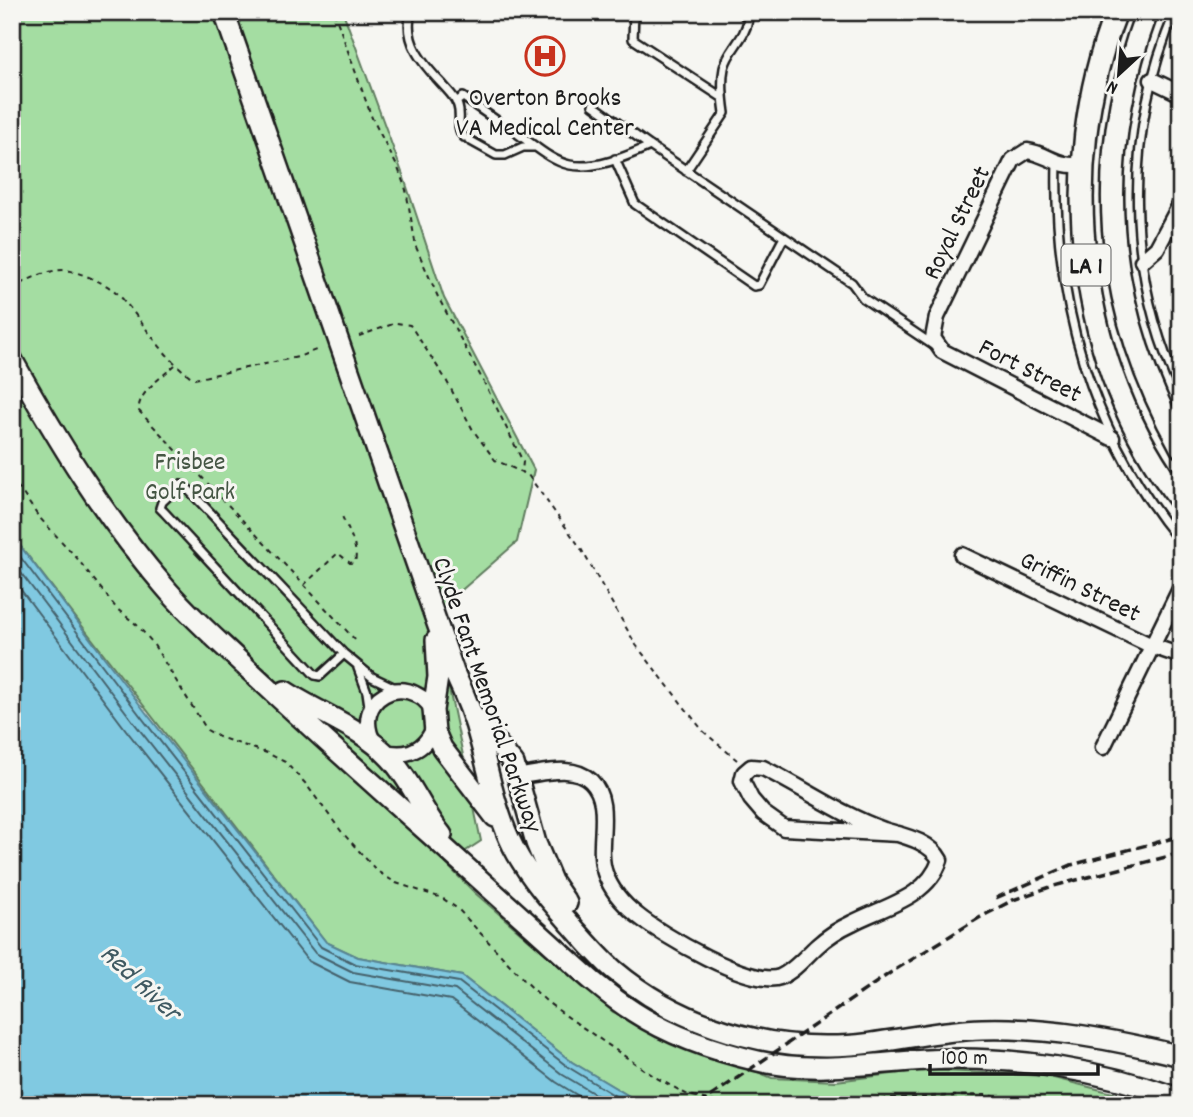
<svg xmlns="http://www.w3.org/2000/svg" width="1193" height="1117" font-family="Dekko,sans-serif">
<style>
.green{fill:#a4dda2;stroke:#607c5f;stroke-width:2}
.water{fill:#80c9e1;stroke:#588492;stroke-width:2}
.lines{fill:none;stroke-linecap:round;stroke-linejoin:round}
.shore{stroke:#44616b;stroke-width:2}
.service-casing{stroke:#1c1c1c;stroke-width:12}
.minor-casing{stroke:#1c1c1c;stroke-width:19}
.secondary-casing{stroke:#1c1c1c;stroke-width:24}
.primary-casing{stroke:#1c1c1c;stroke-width:26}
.path{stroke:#1c1c1c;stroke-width:2;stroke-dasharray:5 5;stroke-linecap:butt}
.service{stroke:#f6f6f2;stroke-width:7}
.minor{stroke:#f6f6f2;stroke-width:14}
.secondary{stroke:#f6f6f2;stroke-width:19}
.primary{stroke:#f6f6f2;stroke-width:21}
.rail{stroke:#1c1c1c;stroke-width:3.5;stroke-dasharray:10 5;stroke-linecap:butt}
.labels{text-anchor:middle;stroke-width:6;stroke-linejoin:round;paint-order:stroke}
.shield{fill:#f6f6f2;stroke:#5d5d5c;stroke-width:2}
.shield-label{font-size:24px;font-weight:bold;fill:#1c1c1c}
.poi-label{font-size:26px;fill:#1c1c1c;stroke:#f6f6f2}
.street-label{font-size:26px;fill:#1c1c1c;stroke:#f6f6f2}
.park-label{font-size:26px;fill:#455644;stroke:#f6f6f2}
.water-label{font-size:28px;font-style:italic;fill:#3f5961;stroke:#f6f6f2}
</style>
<rect width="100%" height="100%" fill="#f6f6f2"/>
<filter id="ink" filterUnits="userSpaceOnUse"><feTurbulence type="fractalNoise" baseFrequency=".0143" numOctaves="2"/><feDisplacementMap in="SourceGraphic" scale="14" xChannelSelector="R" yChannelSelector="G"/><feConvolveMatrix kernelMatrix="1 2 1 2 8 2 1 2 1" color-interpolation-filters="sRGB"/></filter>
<g filter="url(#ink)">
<path class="green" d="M12 12H219L447 679 481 841 446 864 475 893 613 1012 772 1078 836 1081 924 1070 1046 1076 1160 1105H644L572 1062 462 976 358 957 326 942 12 535Z
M231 12H343L403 175 444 298 534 470 517 542 434 614Z"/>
<path class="water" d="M12 535 147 714 326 942 358 957 462 976 572 1062 644 1105H12Z"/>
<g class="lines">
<path class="shore" d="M12 546 142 718 321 947 355 964 459 982 568 1067 630 1105
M12 561 135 724 315 953 353 972 455 990 563 1075 613 1105
M12 578 126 730 308 961 350 982 451 1000 556 1082 593 1105"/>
<g class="service-casing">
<path id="service" d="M411 12C403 42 423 64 442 84 448 91 456 98 458 106 462 118 455 127 464 137
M634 12 633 39 723 98
M1175 12C1123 134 1125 273 1181 392
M456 102 463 97 496 120
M593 105 650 146 852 283 863 298 936 347
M518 134C534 145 551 161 570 165 596 170 627 156 650 146
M469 140 496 155H505L523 147H536
M615 159 635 204 754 286 759 285 784 237
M1057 163C1053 301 1092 436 1181 543
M686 171 725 113C723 99 721 82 724 68 728 50 746 38 748 19L741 12
M344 654 320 676 315 675 164 512 160 508 162 502 180 485 185 486 344 654 372 677 395 688
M358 668 367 692 369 706"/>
</g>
<g class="minor-casing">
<path id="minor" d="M1152 80 1181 94
M1083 164C1058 169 1049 154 1027 151L1013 160 937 317 933 338 942 351 1112 438
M1142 261 1157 248 1181 203
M962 555 1152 646 1181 656
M374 743C350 700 405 668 433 710
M1103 747 1181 587
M382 751C406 758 425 751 434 727
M519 776C541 774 573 763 591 781 614 804 595 845 605 873 611 890 623 904 637 915 660 934 751 988 780 977 794 971 806 956 817 946 827 937 839 929 852 923 882 907 928 898 940 860 930 841 904 836 884 830 841 815 804 788 763 768L751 767 744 773 742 781 751 799 763 813 784 828 899 834"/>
</g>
<g class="secondary-casing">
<path id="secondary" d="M224 12 454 672C465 695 474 717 480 741 489 773 495 807 509 838 522 868 545 895 567 920 582 937 597 955 614 970 673 1020 752 1047 829 1046 881 1046 931 1030 982 1029 1049 1027 1116 1040 1181 1056
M12 359C58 441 102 514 164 586 189 616 220 642 248 669 309 726 371 782 434 838 476 876 518 914 560 952 584 974 607 995 634 1012 671 1036 715 1051 758 1061 815 1074 869 1063 927 1060 1012 1055 1101 1070 1181 1099
M436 640 438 677 433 710 435 732 442 748 495 817
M285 691C320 714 361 727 390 758 411 780 422 811 442 835
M477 719 514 764 536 843 552 881 567 903"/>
</g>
<g class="primary-casing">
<path id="primary" d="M1116 12C1055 168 1076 367 1181 501
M1147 12C1091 163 1103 307 1181 447"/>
</g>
<path class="path" d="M334 12 372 118 398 168 406 190 416 247 438 297 487 388 523 462 522 471
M12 288C28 280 46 270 64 270 78 271 108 284 118 294 145 323 160 355 194 379L298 357 316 350
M359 336 396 323 410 325 445 378 473 430 495 460 528 475 580 547 636 645 703 731 737 760
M175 365C163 376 136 394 139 411L304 585 338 553 350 563 355 562C359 547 347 528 341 514
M12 478 38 516 76 557 117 609 137 625 152 642 207 730 219 737 267 753 285 762 305 783 341 831 377 871 396 883 442 898 458 909 524 980 547 1002 572 1020 655 1077 686 1094 725 1105
M304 585 358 643
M862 1105 888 1098 990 1095 1017 1105"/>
<use href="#service" class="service"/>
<use href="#minor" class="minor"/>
<use href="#secondary" class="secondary"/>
<use href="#primary" class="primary"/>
<path class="rail" d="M996 898 1071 865 1181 836
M698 1105 890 973 979 918 1013 900 1050 887 1181 853"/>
</g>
</g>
<defs>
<g id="hospital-ring" transform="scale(2.0125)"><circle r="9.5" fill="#f6f6f2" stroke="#c8321e" stroke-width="1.5"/><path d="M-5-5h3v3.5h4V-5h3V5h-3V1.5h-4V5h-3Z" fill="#c8321e"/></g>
</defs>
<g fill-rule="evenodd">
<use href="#hospital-ring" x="545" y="56"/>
</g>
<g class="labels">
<rect class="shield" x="1061.5" y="244.5" width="49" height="41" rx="5"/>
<g class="shield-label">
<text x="1086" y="273">LA 1</text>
</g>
<g class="poi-label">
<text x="545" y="105">Overton Brooks<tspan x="545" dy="30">VA Medical Center</tspan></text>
</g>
<g class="street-label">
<text transform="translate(955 222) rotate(-64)" y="9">Royal Street</text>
<text transform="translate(1031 369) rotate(27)" y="9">Fort Street</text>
<text transform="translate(1081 585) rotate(26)" y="9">Griffin Street</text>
<text transform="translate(489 694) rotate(71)" y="9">Clyde Fant Memorial Parkway</text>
</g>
<g class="park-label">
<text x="190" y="469">Frisbee<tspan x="190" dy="30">Golf Park</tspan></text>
</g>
<g class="water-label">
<text transform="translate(142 981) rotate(43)" y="10">Red River</text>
</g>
</g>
<rect width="1193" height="1117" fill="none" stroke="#f6f6f2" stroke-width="42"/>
<rect x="21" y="21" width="1151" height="1075" fill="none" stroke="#1c1c1c" stroke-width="2.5" filter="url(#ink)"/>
<g transform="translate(1119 74) rotate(206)" stroke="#f6f6f2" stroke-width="5" paint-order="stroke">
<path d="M0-5L12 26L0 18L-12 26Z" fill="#1c1c1c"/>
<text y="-10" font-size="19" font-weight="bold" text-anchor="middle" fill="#1c1c1c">N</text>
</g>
<path d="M930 1064v10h168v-10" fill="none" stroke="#1c1c1c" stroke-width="3.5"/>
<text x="941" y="1064" font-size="21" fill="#1c1c1c" stroke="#f6f6f2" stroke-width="5" paint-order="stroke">100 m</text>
</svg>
